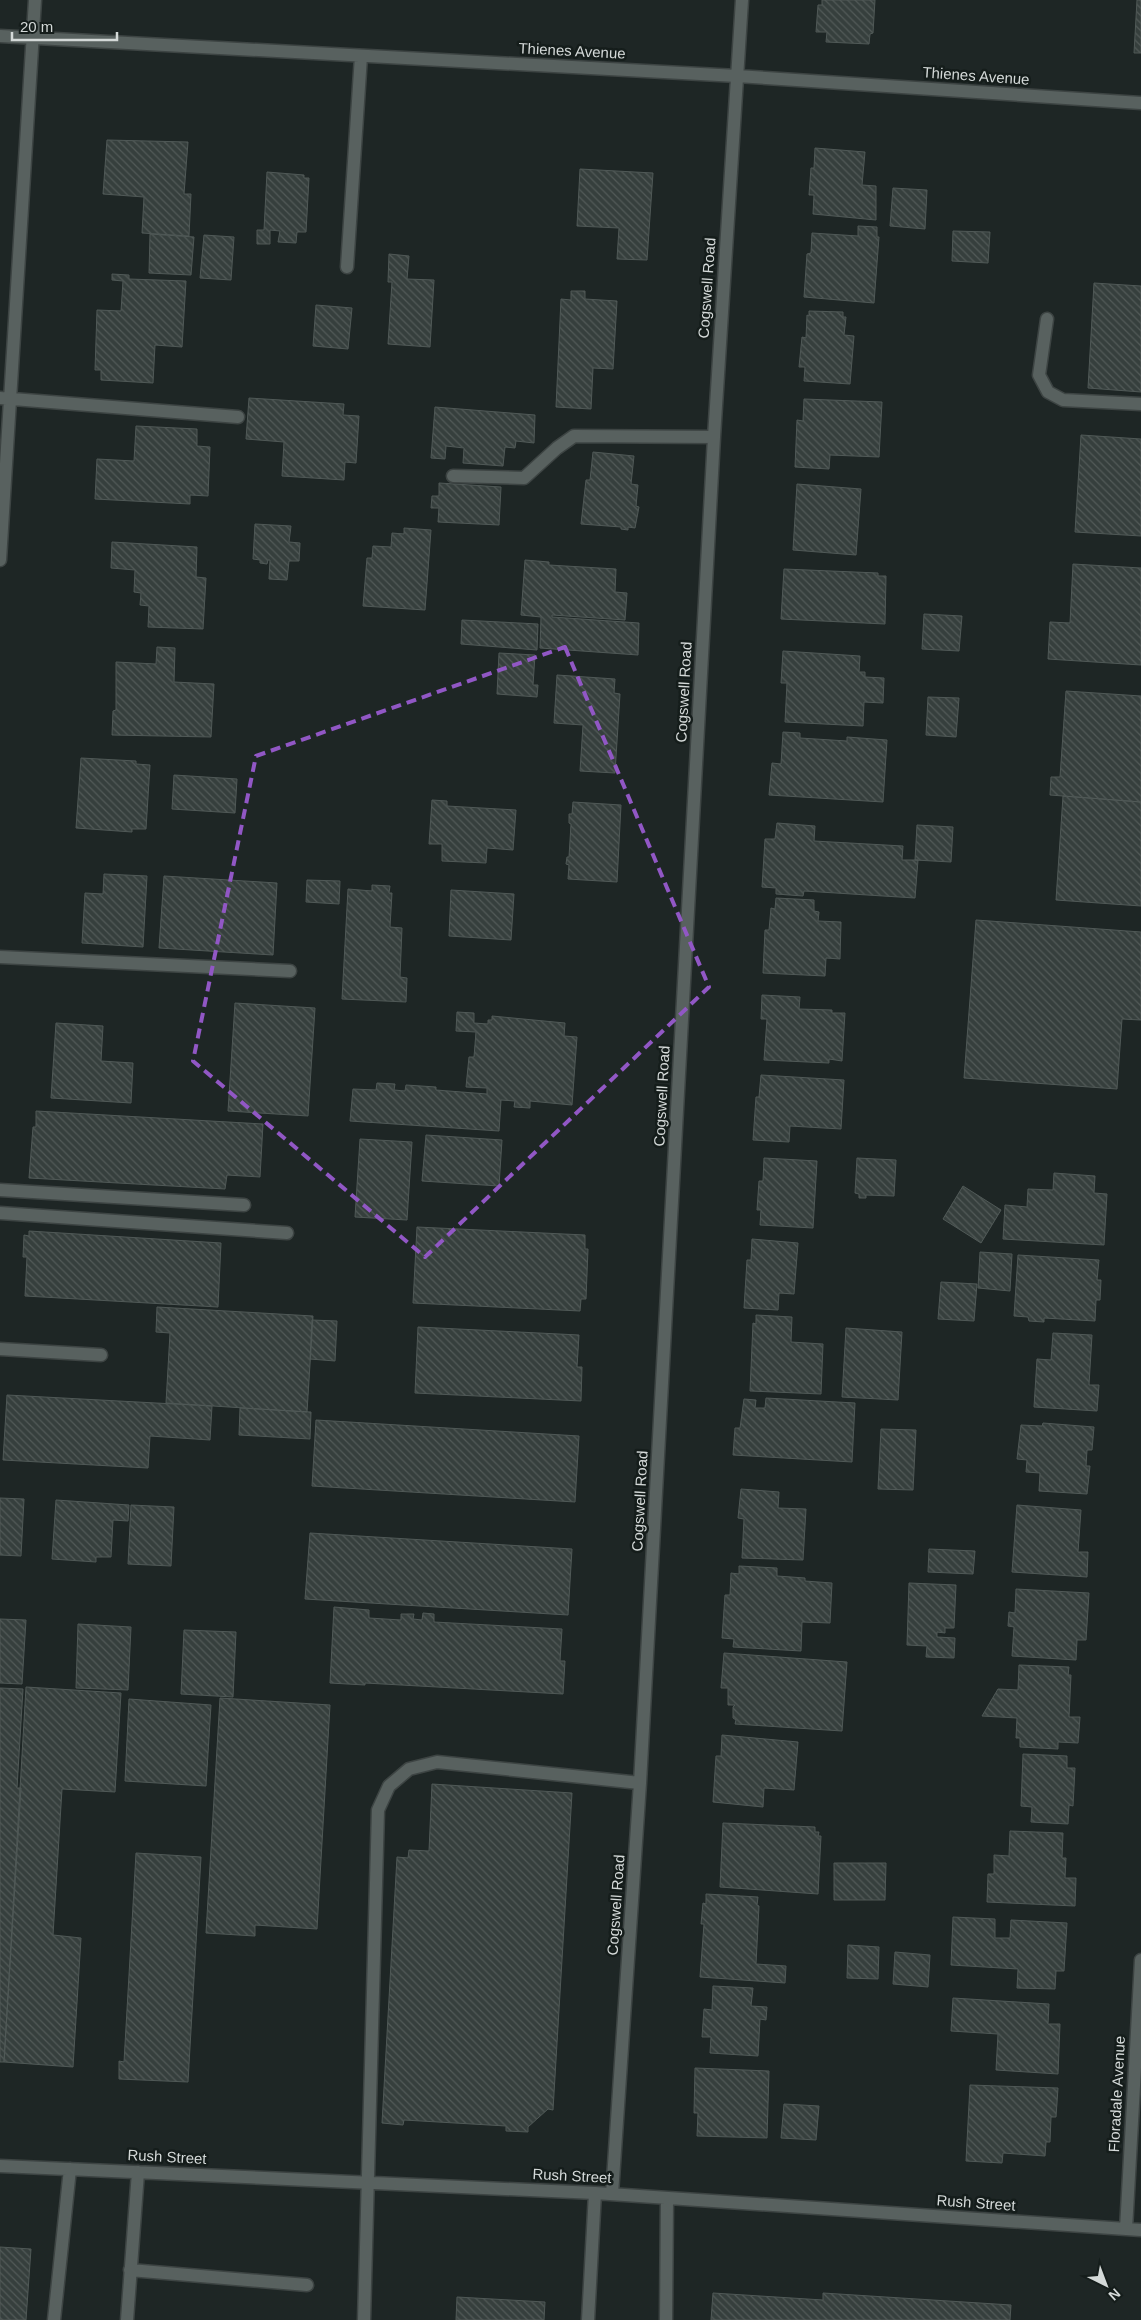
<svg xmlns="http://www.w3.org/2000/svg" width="1141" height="2320" font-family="Arial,sans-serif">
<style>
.building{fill:url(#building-back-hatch);stroke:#505957}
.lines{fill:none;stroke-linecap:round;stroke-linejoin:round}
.minor-casing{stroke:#3d4443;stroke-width:15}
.minor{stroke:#58615f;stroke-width:12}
.marked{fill:none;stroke:#9157c5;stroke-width:4;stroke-dasharray:10 6;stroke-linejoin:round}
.labels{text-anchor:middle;stroke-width:5;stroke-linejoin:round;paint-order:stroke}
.street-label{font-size:15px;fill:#d4d9d8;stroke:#151d1b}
</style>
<defs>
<pattern id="building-back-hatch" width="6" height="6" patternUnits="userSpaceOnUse" patternTransform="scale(1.25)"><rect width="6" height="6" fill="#363f3d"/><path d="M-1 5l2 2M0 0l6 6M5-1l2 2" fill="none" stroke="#525a58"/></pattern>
</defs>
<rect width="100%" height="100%" fill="#1e2625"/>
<path class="building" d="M822 0H875L873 33 870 34 869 44 826 42 827 32H816L818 5H822Z
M1137 0H1141V53H1134Z
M107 140 188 142 184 194H191L189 236 142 233 144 197 103 194Z
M815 148 865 152 862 185 876 186V220L813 214 814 195H809L811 168H814Z
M580 169 653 173 647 260 617 259 619 228 577 226Z
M267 172 304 175V178H309L306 232H297L296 243 278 242 280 231 270 230V244H257V230H264Z
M893 188 927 190 925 229 890 226Z
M858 226 877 227V237H879L874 303 804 297 807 254 811 253 812 233 858 236Z
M953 231 990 232 988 263 952 261Z
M150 234 194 237 191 275 149 273Z
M204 235 234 237 231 280 200 278Z
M389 254 409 256 407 279 434 280 430 347 388 344 392 282H388Z
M112 274 129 275V279L186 281 182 347 155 345 153 383 101 380V370H95L97 310 121 311 123 281 112 280Z
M1094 283 1141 286V392L1088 388Z
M571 291H585V299L617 301 613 369 593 368 591 409 556 407 561 299 571 300Z
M316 305 352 308 348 349 313 346Z
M809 311 843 312V317H846L844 335 854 336 850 384 804 381 805 367H799L802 337 806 338 807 315 809 316Z
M249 398 344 404 343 415 359 416 356 463 345 462 344 480 282 476 284 442 246 439Z
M804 399 882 402 879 457 830 455 829 469 795 467 797 420 803 421Z
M435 407 535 415 534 443 516 441 515 448 505 447 503 466 463 463 464 448 446 446 445 459 431 458Z
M136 426 197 429V446L210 447 208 496 190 495V504L95 499 97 459 134 461Z
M1081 435 1141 439V536L1075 532Z
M593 452 634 456 631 484 638 485 636 506 639 507 635 528 628 527V530L621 529V527L581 524 586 480H590Z
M439 483 501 487 499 525 438 522 439 508H431L432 496H439Z
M797 484 861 489 856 555 793 550Z
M255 524 291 526 289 542 300 543 299 561H289L287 580 269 579 270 560H268L267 564 260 563V560L253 559Z
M404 528 431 530 425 610 363 606 367 558H372L373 546 391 547 392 533 404 534Z
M112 542 197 547 196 577 206 578 203 629 148 627 149 606 140 605 141 593 134 592 135 570 111 568Z
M525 560 549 562V565L616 569 615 592 627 593 625 620 552 615V617L639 623 638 655 540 648 541 617 521 615Z
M1073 564 1141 568V665L1048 659 1050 622 1070 623Z
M784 569 878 573V576H886L885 624 781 619Z
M924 614 962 616 959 651 922 649Z
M462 620 538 624 537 650 461 644Z
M157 647 175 648 174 682 214 684 211 737 112 735 113 711 116 710V662L156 664Z
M783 651 860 656 859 672H865V677L884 678 883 703 864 702 863 726 785 722 787 683H781Z
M499 653 535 655 533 685H538L537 697 497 694Z
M557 675 615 679 614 693 620 694 615 773 580 771 583 725 554 723Z
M1066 691 1141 696V802L1050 795 1051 777H1060Z
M928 697 959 698 956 737 926 735Z
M783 732 800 733V738L847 741V737L887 740 883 802 769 795 772 763 781 764Z
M81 758 136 761V764L150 765 146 829H132V832L76 828Z
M174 775 237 779 235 813 172 809Z
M1063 796 1141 802V906L1056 900Z
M432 800 447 801V806L516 810 513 850 487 848 486 863 442 861V844H429Z
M573 802 621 805 617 882 568 879 569 865 566 864 567 857H569L571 824 569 823V814H572Z
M777 823 815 826 814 841 903 846 902 860H918L915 898 804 891 803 896 776 894V888L762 887 765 839H775Z
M917 825 953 827 951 862 915 860Z
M104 874 147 876 143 947 82 943 85 893 103 894Z
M164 876 277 883 273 955 159 948Z
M307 880 340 881 339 904 306 902Z
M372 885 390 886 389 893H392L390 927 402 928 400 977 407 978 406 1002 342 999 348 889 372 891Z
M451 890 514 894 511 940 449 936Z
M776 898 814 900V911L819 912 818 921 841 922 840 959 826 958 825 976 763 973 765 930H769L771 908 775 909Z
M976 920 1141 932V1020L1122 1019 1117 1089 964 1078Z
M762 995 800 997 799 1009 832 1010V1013H845L842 1061 829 1059V1063L764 1060 767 1019H761Z
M235 1003 315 1008 308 1116 228 1111Z
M457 1012 474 1013V1023L488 1024V1020H492V1016L565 1023 564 1036 577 1037 572 1105 530 1101V1108L514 1107 515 1101 501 1100 499 1131 350 1121 353 1089 376 1090 377 1083 395 1084 394 1090 405 1091 406 1085 436 1087V1090L487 1094V1088L466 1087 469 1057H474L476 1032 456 1031Z
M56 1023 103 1026 101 1061 133 1063 131 1103 51 1098Z
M761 1075 844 1080 841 1129 790 1126 789 1142 753 1140 756 1097H759Z
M36 1111 263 1124 260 1177 227 1175 225 1189 29 1178 33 1127H36Z
M426 1135 502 1140 499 1186 422 1181Z
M360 1139 412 1142 407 1220 355 1217Z
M764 1158 817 1161 813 1228 760 1225 761 1210H757L759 1181H763Z
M857 1158 896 1160 894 1196 866 1195V1198H859V1194L855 1193Z
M1054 1173 1095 1176 1094 1193 1107 1194 1104 1245 1003 1239 1005 1205 1027 1207 1028 1189 1053 1190Z
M963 1186 1001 1210 981 1243 943 1219Z
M417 1227 585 1235V1249H588L586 1299H581L580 1311 413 1303Z
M29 1231 221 1243 218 1307 25 1296 27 1257H23L24 1235 29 1236Z
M752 1239 798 1243 794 1294 779 1293 778 1310 744 1308 747 1260H751Z
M980 1252 1012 1254 1010 1291 978 1288Z
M1018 1255 1099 1260 1097 1280H1101L1100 1300H1096L1095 1321 1044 1318V1322L1029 1321 1028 1317 1014 1316Z
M941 1282 977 1284 974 1321 938 1319Z
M157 1307 313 1316 307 1412 166 1403 170 1333 156 1332Z
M756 1315 792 1317 791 1342 823 1344 821 1394 750 1391 753 1323 756 1324Z
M312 1320 337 1321 335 1361 310 1359Z
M418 1327 579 1335 577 1367H582L581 1401 415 1393Z
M846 1328 902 1332 898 1400 842 1397Z
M1053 1333 1092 1335 1089 1385H1099L1097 1411 1034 1407 1037 1359 1051 1360Z
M7 1395 212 1406 210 1440 150 1436 148 1468 3 1460Z
M766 1398 855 1403 852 1462 733 1455 735 1428H740L744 1399 756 1400 755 1408H765Z
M240 1408 311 1412 310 1439 239 1435Z
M316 1420 579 1436 575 1502 312 1486Z
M1043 1423 1094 1427 1092 1450H1087L1086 1466H1090L1087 1494 1039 1491 1040 1473 1026 1472 1027 1460 1017 1459 1021 1425 1042 1426Z
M881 1429 916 1430 913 1490 878 1489Z
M741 1489 779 1492 778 1508 806 1509 803 1560 742 1558 744 1519 738 1518Z
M0 1498 24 1499 21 1556 0 1555Z
M56 1500 129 1505 128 1521 113 1520 111 1557H96V1562L52 1559Z
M131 1505 174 1507 171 1566 128 1564Z
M1017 1505 1081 1510 1078 1552H1088L1087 1577 1012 1572Z
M310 1533 572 1549 568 1615 305 1599Z
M929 1549 975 1551 973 1574 928 1572Z
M739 1566 777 1568V1576L805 1578V1581L832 1583 830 1623 802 1622 801 1651 733 1647 734 1639 722 1638 725 1595H730L731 1573 739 1574Z
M909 1583 956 1585 954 1628H945V1633L937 1632V1637L955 1638 954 1658 926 1657 927 1646 907 1645Z
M1016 1589 1089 1593 1086 1640H1077L1076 1660 1012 1656 1014 1627 1008 1626 1009 1612 1015 1613Z
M334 1607 369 1610V1618L401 1620V1614H414L413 1619 422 1620 423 1613 434 1614V1622L562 1629 560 1661H565L563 1694 365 1683V1685L330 1683Z
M0 1619 26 1620 22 1684 0 1683Z
M78 1624 131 1627 128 1690 76 1688Z
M184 1630 236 1632 233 1697 181 1694Z
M724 1653 847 1662 842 1731 735 1724 736 1720 733 1718V1707L735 1705H728V1688H721Z
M1019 1665 1069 1667 1068 1675H1071L1069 1717H1080L1078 1743 1058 1742V1749L1020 1747V1738H1016L1017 1718 982 1716 998 1689 1018 1690Z
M26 1687 121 1693 115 1792 62 1789 53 1935 81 1938 73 2067 4 2062Z
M0 1688 23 1689 17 1788H21L4 2062H0Z
M220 1698 330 1705 317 1929 255 1925V1936L206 1933Z
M129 1699 211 1705 206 1786 125 1781Z
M722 1735 798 1742 794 1790 764 1788 763 1807 713 1802 716 1756H721Z
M1023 1754 1067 1756V1768H1075L1073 1806 1069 1805 1068 1824 1031 1822 1032 1807 1021 1806Z
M432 1784 572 1793 553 2110 548 2109 528 2127V2132L506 2131V2126L404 2120 403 2125 382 2123 397 1857 408 1858 409 1850 429 1851Z
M723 1823 815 1827V1832H819L818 1836H821L818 1894 720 1887Z
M1010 1831 1063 1833 1062 1858H1066L1065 1878H1076L1075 1906 987 1902 988 1874H994V1855L1009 1856Z
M136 1853 201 1857 188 2082 119 2079V2061L124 2062Z
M834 1863H886L885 1900H834Z
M706 1894 758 1897 757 1905 759 1906 756 1964 786 1966 785 1983 700 1977 704 1924H701L703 1903 706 1904Z
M953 1917 995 1919V1938H1010L1011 1920 1067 1923 1064 1971H1056L1055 1989 1017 1988 1018 1969 951 1965Z
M848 1945 879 1947 878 1979 847 1978Z
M895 1952 930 1955 928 1987 893 1984Z
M713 1986 753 1988 751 2006 767 2007 766 2020 760 2019 758 2056 710 2053 711 2037H702L704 2009 712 2010Z
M953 1998 1049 2004 1048 2024H1060L1058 2074 996 2070 998 2034 951 2031Z
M695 2068 769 2071 767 2138 697 2136 698 2113H694Z
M970 2085 1058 2088 1056 2117H1051L1050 2142H1046L1045 2156 1003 2153 1002 2163 966 2161Z
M784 2104 819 2106 816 2140 781 2138Z
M0 2247 31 2249 26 2320H0Z
M713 2293 823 2300V2293L1011 2305 1010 2320H711Z
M457 2297 545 2302 544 2320H456Z"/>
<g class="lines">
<g class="minor-casing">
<path id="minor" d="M0 36 737 76 1141 103
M347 267 361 56
M1047 319 1039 375 1048 392 1063 400 1141 404
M0 398 238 417
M453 476 524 478 557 448 574 436 714 437
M0 560 35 0
M0 957 290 971
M0 1190 244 1205
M0 1213 287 1233
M0 1349 101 1355
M0 2166 595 2193 1141 2230
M612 2194 640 1783 714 437 742 0
M1126 2229 1141 1960
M130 2270 307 2285
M54 2320 70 2169
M127 2320 138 2172
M364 2320 378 1810 389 1786 409 1769 437 1762 640 1783
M588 2320 595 2193
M666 2320 667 2198"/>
</g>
<use href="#minor" class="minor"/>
</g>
<path class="marked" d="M565 647 709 987 425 1257 193 1061 256 756Z"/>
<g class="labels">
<g class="street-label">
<text transform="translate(572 51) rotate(3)" y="5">Thienes Avenue</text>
<text transform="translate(976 76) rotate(4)" y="5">Thienes Avenue</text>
<text transform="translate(707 288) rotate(-86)" y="5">Cogswell Road</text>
<text transform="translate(684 692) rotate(-87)" y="5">Cogswell Road</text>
<text transform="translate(662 1096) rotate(-87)" y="5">Cogswell Road</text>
<text transform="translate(640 1501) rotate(-87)" y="5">Cogswell Road</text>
<text transform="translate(616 1905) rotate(-86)" y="5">Cogswell Road</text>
<text transform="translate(1117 2094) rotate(-87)" y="5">Floradale Avenue</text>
<text transform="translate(167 2157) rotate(3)" y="5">Rush Street</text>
<text transform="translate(572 2176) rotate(3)" y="5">Rush Street</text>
<text transform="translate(976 2203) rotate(4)" y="5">Rush Street</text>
</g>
</g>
<g transform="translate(1106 2285) rotate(138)" stroke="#151d1b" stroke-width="4" paint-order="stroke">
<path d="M0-4L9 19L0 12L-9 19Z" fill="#d4d9d8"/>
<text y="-8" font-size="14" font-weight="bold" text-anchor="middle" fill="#d4d9d8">N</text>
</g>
<path d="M12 32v8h105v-8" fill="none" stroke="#d4d9d8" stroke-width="2.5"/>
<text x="20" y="32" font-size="15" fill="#d4d9d8" stroke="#151d1b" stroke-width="4" paint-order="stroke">20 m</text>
</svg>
